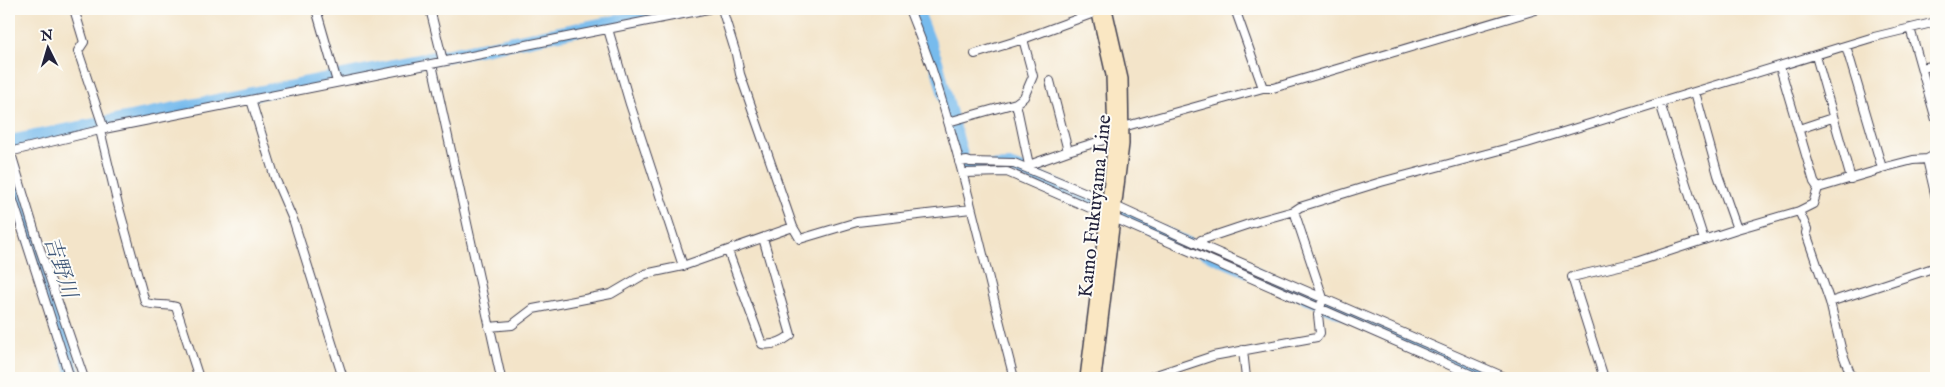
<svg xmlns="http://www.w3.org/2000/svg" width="1945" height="387" font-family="'IM FELL English','Noto Serif JP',serif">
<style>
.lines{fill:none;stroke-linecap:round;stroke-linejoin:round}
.river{stroke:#77bbed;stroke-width:14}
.minor-casing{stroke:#413f50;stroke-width:10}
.secondary-casing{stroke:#413f50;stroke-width:14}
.minor{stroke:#fff;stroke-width:8}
.secondary{stroke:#fae7c3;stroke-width:11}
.labels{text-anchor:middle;stroke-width:4;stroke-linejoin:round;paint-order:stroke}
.street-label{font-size:20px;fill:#22223b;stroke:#fdfcf7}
.water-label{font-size:21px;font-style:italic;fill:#405879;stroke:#fdfcf7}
</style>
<rect width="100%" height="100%" fill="#fdfcf7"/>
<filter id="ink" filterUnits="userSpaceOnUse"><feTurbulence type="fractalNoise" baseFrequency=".02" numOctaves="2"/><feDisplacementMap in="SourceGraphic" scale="10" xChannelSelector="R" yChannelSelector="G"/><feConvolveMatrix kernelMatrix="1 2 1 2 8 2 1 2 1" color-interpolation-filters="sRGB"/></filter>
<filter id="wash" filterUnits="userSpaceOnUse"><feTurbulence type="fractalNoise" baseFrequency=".0096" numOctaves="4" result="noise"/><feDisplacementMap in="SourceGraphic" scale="20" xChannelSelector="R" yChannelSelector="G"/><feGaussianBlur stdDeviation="1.12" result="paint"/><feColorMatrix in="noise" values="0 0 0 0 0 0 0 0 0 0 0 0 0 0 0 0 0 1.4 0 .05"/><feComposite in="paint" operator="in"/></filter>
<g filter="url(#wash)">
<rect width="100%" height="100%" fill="#f3e4c9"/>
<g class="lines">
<path class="river" d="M916 9 936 61 964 166 970 168 1012 167 1020 170 1490 378
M9 142 681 9
M9 168 75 378"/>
</g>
</g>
<g filter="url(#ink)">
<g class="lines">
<g class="minor-casing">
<path id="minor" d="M74 9 84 42 78 51 104 129
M316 9 337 82
M430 9 443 61
M722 9 736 54 740 74 793 227
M909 9C917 30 926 51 933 73 966 173 987 277 1014 378
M1235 9 1263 88
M1910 28 1936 120
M608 29 630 104 683 266
M1846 46 1882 168
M975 54 1023 39
M1816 56 1851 179
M432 64 501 378
M1780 67 1814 182 1818 188
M1922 68 1936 65
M1695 92 1718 175 1737 229
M251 100 275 178 294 222 343 378
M1016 103 1029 165 1026 167
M1660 103 1704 240
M948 122 1016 103 1024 97 1033 76 1023 39 1102 10
M1799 129 1832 118
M100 130 116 197 145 302C154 307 166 303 176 307L199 378
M9 147 40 249 84 378
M1068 151 1114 137 1123 127 1263 88H1273L1539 9
M9 152 104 129 708 9
M1927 159 1936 198
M959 162 967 161 970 162 1014 163 1108 202
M1029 165 1068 151 1050 81
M963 173 1007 172 1106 215
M9 188 70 378
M1818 188 1879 170 1882 168 1913 160 1927 159 1936 154
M1115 206 1198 244 1507 378
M1799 211 1807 229 1806 233 1830 302 1842 352 1852 378
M1114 218 1479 378
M1198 244 1201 240 1258 221 1294 211 1300 207 1381 182 1527 143 1874 37 1936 22
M728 251 762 344C772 346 783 341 791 335L763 238
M1830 302 1936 267
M489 327 512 325 533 309 611 294 645 274 683 266 793 227 800 239 857 222 971 209
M1243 350 1246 378
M1147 378 1213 356 1317 337 1320 333 1318 315 1323 298 1294 211
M1604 378 1572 277 1636 262 1737 229 1799 211 1813 204 1818 188"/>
</g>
<g class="secondary-casing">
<path id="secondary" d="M1086 378 1108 202 1114 137 1112 75 1097 9
M1095 378 1123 144 1122 79 1106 9"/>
</g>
<use href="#minor" class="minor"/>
<use href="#secondary" class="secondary"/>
</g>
</g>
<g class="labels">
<g class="street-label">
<text transform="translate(1094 206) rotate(-84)" y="7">Kamo Fukuyama Line</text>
</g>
<g class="water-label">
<text transform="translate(61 267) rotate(72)" y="7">吉野川</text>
</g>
</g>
<rect width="1945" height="387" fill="none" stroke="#fdfcf7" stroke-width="30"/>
<g transform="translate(48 48) rotate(355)" stroke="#fdfcf7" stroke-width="4" paint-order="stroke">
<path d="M0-4L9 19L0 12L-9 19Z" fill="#22223b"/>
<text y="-8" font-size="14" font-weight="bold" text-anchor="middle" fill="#22223b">N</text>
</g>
</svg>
